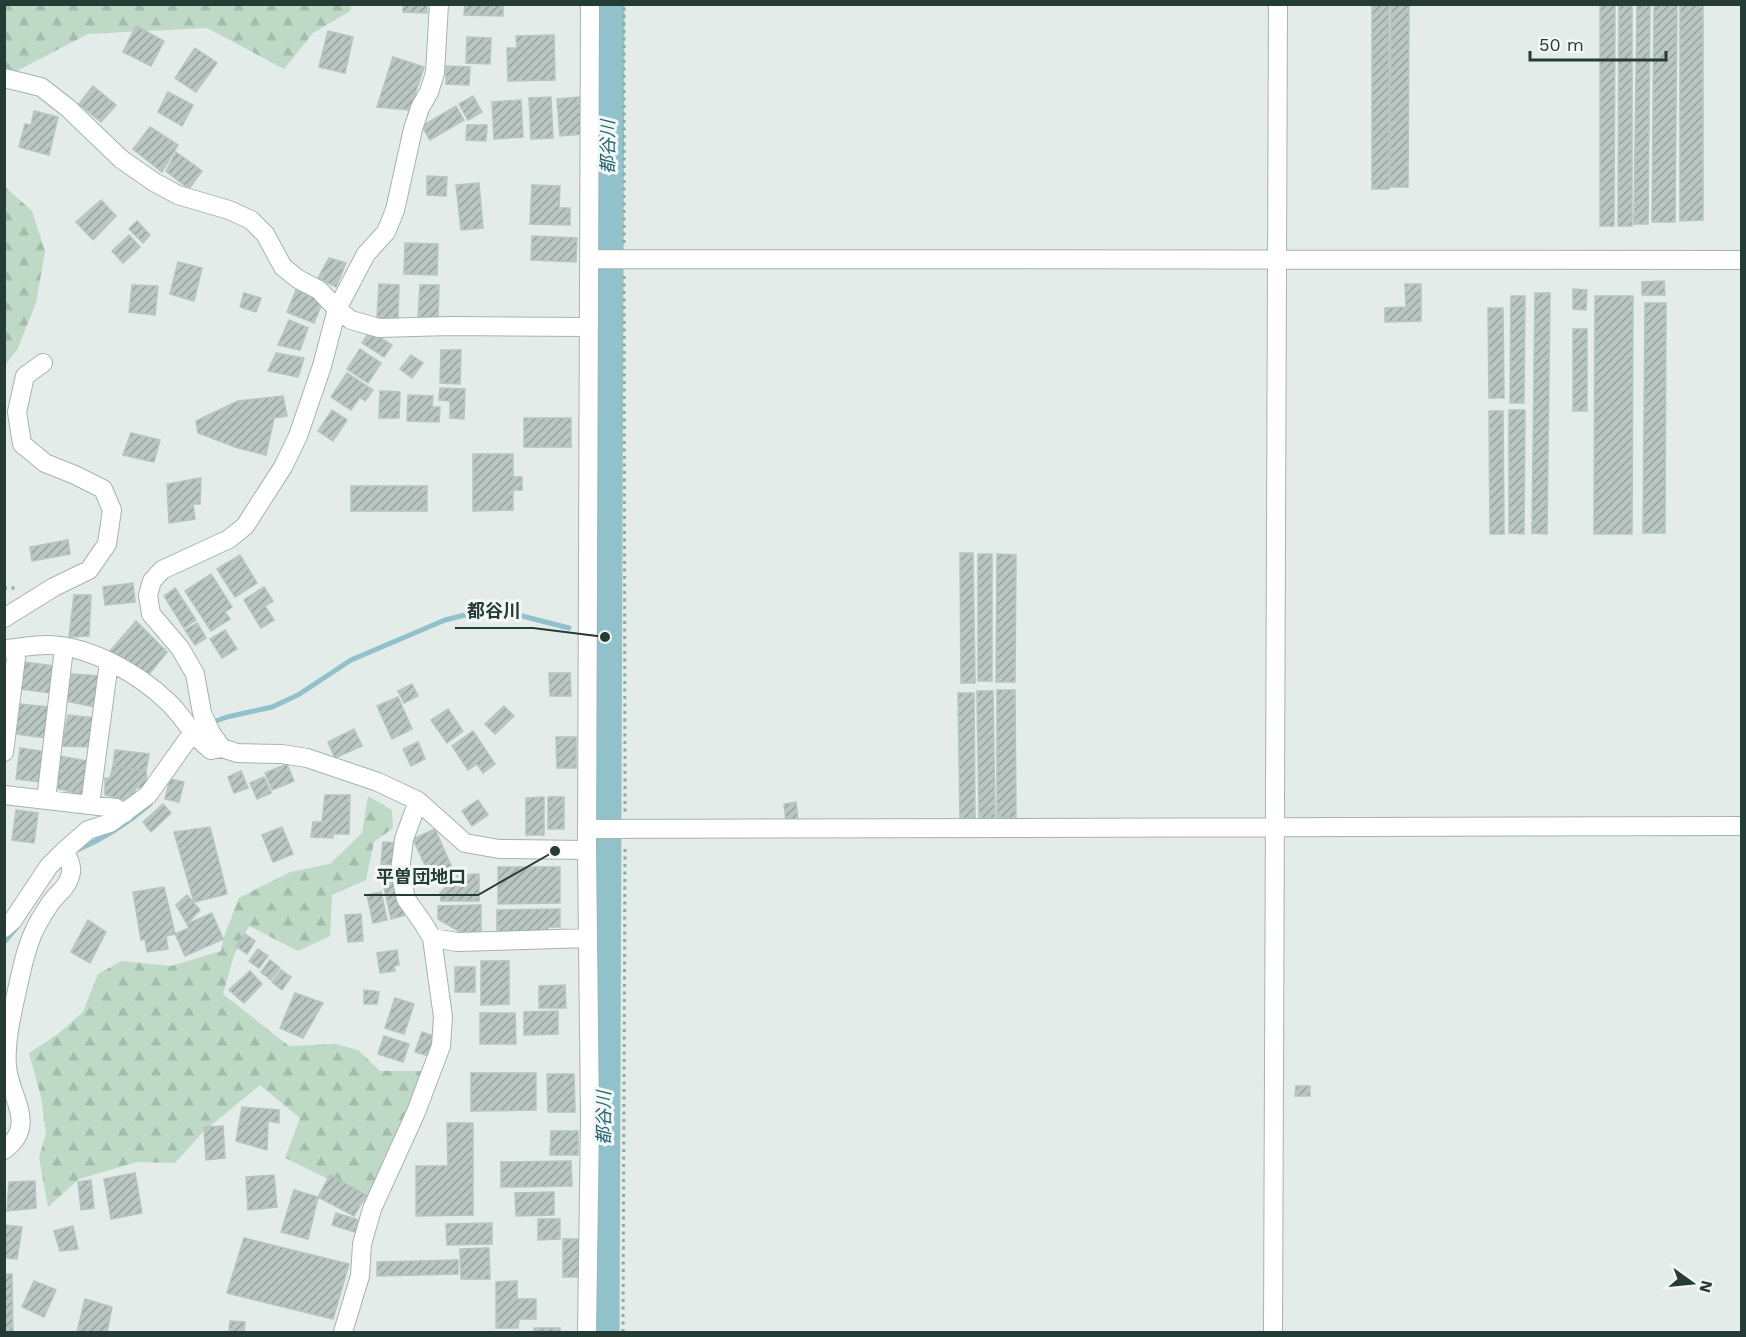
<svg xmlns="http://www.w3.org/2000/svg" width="1746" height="1337" font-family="'Work Sans','Noto Sans JP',sans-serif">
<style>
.forest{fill:url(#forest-firs)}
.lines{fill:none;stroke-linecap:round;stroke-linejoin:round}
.stream{stroke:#91c1cb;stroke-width:5}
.river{stroke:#91c1cb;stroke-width:33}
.building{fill:url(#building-hatch);stroke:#b6c5bf;stroke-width:1.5}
.minor-casing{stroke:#a6b3af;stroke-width:20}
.path{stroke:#87aca1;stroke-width:3;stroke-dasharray:3 4.5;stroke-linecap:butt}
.minor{stroke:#fff;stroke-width:18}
.labels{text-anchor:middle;stroke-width:6;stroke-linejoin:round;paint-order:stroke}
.water-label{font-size:18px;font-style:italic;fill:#246371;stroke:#f3f8f6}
.leader{fill:none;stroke:#253b36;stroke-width:2}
.callout-dot{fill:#253b36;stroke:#f3f8f6;stroke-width:2}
.callout-label{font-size:18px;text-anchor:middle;font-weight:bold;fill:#253b36;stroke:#f3f8f6;stroke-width:6;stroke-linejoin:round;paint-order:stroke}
</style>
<defs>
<pattern id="forest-firs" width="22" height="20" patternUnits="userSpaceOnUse" patternTransform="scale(1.5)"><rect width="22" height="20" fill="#bedac6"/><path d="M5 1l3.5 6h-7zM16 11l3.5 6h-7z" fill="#a3bcab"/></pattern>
<pattern id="building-hatch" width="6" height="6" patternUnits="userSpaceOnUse" patternTransform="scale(1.5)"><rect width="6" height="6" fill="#b9c6c1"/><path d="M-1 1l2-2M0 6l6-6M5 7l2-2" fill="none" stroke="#96a29e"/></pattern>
</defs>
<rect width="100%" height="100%" fill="#e3ece8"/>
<path class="forest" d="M5 5H351L350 11 313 33 284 69 207 28 88 34 5 77Z
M4 186 32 211 45 251 36 303 17 350 5 365Z
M368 796 392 810 393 828 374 842 366 880 332 895 330 936 298 951 249 926 234 955 223 994 289 1046 336 1044 358 1050 380 1071H432L372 1209 326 1178 285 1158 300 1118 260 1085 203 1132 175 1163 137 1162 79 1179 48 1207 39 1157 46 1134 41 1097 29 1053 58 1034 83 1012 98 974 122 961 171 966 221 951 223 939 239 898 290 872 330 864 362 833Z"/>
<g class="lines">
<path class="stream" d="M210 723 227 717 272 707 298 695 351 660 445 620 481 611 522 616 569 628
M75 851C103 839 127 824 150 804
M4 942 17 927"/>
<path class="river" d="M603 1332 608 4"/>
</g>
<path class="building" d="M403 4H427V13L403 12Z
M465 4H503V16L464 15Z
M1372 4H1389V189H1372Z
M1391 4H1409L1408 187H1390Z
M1600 4H1615L1614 226H1600Z
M1619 4H1632V226H1618Z
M1637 4H1650L1648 224H1634Z
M1654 4H1677L1675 222H1652Z
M1680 4H1703V220L1680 221Z
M136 26 164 41 151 66 123 52Z
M328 31 353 37 345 73 319 67Z
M554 35 555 80 508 81 507 48H517L516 36Z
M467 37 491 38 490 64 466 63Z
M195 48 217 63 196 92 175 78Z
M393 57 424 67 410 110 377 107Z
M446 66 470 67 469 85 446 84Z
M93 86 116 105 101 122 79 104Z
M168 92 193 105 182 126 158 112Z
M473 96 482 112 468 120 459 104Z
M551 97 553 138 531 139 529 98Z
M579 97 582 134 560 136 557 99Z
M521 100 523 137 494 139 492 102Z
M456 106 464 120 430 140 422 126Z
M34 111 58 117 49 155 19 147 25 124 31 125Z
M467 125H487L486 141 466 140Z
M150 127 178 145 162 172 133 149Z
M176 152 202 171 189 189 166 171Z
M427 176 447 177 446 196 427 195Z
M479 183 483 228 461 230 456 185Z
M532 185 560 186 559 208H570V225L530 224Z
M101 200 116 216 93 240 76 222Z
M137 221 150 235 143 243 129 229Z
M129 235 140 247 123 263 112 251Z
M532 236 577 238 576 262 531 260Z
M405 243 438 244 437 275 404 274Z
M329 258 346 263 336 287 318 278Z
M178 262 202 268 194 301 170 294Z
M1664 281 1665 295H1642V282Z
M379 284 399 285 398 318H377Z
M1405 284H1421V321L1385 322V308L1406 307Z
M132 285 158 286 155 315 129 312Z
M420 285H439L438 318 418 317Z
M1573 289 1587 290 1586 310 1573 309Z
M296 290 323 301 314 323 287 312Z
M244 293 261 298 256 312 240 307Z
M1535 293H1550L1547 534 1532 533Z
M1511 296H1525L1524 403H1510Z
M1595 296H1633L1632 534H1594Z
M1645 303H1666L1665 533H1643Z
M1488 308H1503L1504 398H1489Z
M289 320 308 328 300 350 278 345Z
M1573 329H1587V411H1573Z
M370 331 392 345 384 357 362 343Z
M360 349 381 363 368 383 347 369Z
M441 350H461L460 384 440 383Z
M276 353 304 358 298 377 268 371Z
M411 355 423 363 412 378 400 369Z
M347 373 373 390 365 401 360 397 351 410 331 397Z
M440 388 465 389 464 419 450 418V401L439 400Z
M380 391 400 392 399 418H379Z
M408 395 433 396 432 407H440L439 422 407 421Z
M283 396 287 416 274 418 266 455 238 448 198 433 196 421 238 401Z
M332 410 347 420 333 441 318 431Z
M1509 410H1525L1524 534 1509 533Z
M1489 411H1503L1504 534H1490Z
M524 418H571V447H524Z
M131 433 160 440 154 462 123 455Z
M473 454H513V477H522V490H513V510L473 511Z
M201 478 200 504H193L195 519 169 523 167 484Z
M351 486H427V511H351Z
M68 540 70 554 32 561 30 547Z
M960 553H973L975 683H961Z
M978 554H992V681H978Z
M997 554 1016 555 1015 682H996Z
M240 555 257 583 235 597 217 569Z
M211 574 232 607 225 612 230 619 211 631 185 591Z
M133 583 135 602 105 605 103 587Z
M264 587 273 601 265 606 274 620 261 628 244 600Z
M175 588 196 620 184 628 164 596Z
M74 595H91L89 636 69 637Z
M136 621 167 652 146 678 110 651Z
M197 623 206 638 195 645 185 630Z
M225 630 237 649 222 658 210 639Z
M24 662 54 666 50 693 21 689Z
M549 673H570L571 696H550Z
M72 674 100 676 96 707 65 701Z
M412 684 418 696 404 703 398 691Z
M997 690H1015L1016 818 997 817Z
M977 691H993L995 818H979Z
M958 693H974L975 818H960Z
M398 697 412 729 392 739 377 706Z
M19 704 49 707 46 738 16 734Z
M504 706 514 716 495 734 485 724Z
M448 709 463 731 447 743 431 720Z
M68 715 95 718 92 747 62 746Z
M354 729 362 746 335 758 328 742Z
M473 731 495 764 483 773 477 764 468 770 452 746Z
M556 737H576V768H557Z
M418 742 425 759 411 766 403 749Z
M20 748 46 752 41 782 16 779Z
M115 750 149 754 146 771 113 766Z
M59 756 88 761 85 795 55 788Z
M287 764 294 781 272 790 265 773Z
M113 766 146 771 147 787 136 788 131 801 105 795V778H110Z
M241 771 248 788 234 793 228 777Z
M264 777 271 793 257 799 250 783Z
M170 779 184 782 179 802 165 799Z
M325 795H350L349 834H333V838L311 837 313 822H322Z
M544 797V835H526V798Z
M548 797H564V829H548Z
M478 800 488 815 472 826 462 811Z
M796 802 798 820 786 821 784 804Z
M163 804 171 813 151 832 143 822Z
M16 810 38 813 34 843 12 840Z
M210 827 227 894 194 902 174 832Z
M282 827 293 854 273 862 262 835Z
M435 829 452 868 431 878 413 839Z
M383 842 397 843 396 865 381 864Z
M498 867H560V903L498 904Z
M479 874V901H441L440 893 458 875Z
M399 879 406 915 391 919 383 883Z
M164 887 175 934 166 936 168 949 147 952 145 939 141 940 133 892Z
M381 892 387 920 373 923 367 895Z
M187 895 200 910 187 924 176 905Z
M481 905V932H460L438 919V906Z
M560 909V927H548V933H497V910Z
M212 913 223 939 185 956 175 934 189 928 187 924Z
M361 914 363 941 348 942 345 915Z
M88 920 106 932 90 963 71 952Z
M245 934 255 941 247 954 236 946Z
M258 949 268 956 259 968 249 961Z
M397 950 399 965 394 966 395 971 380 973 377 953Z
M270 960 280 968 271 980 261 972Z
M481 961H509V1004L481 1005Z
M455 967H475V992H455Z
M281 970 291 977 282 990 272 982Z
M250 971 262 984 244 1003 229 990Z
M565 985 566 1008H539V986Z
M364 990 379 992 377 1004H364Z
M295 993 323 1003 303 1038 280 1028Z
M395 998 414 1004 404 1034 385 1028Z
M558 1011V1034L524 1035V1012Z
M480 1013H515L516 1044H480Z
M422 1032 436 1037 430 1056 415 1052Z
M384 1036 409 1044 403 1062 378 1054Z
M471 1073H536V1110L471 1111Z
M547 1074H574L575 1112H548Z
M1296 1086H1310V1096H1295Z
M242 1107 279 1110V1123L268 1121 267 1150 236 1141Z
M447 1123H473V1215L416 1216V1166H448Z
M223 1126 225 1158 206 1160 204 1127Z
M551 1131H578V1155H550Z
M571 1161 572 1186 501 1187V1162Z
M135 1173 142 1213 111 1219 104 1179Z
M274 1175 277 1207 248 1210 246 1177Z
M330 1175 366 1195 354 1216 318 1197Z
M91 1180 94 1208 81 1210 78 1182Z
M35 1181 36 1208 7 1211 9 1182Z
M294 1190 318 1197 308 1239 281 1232Z
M554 1192V1215L516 1216 515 1193Z
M336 1213 359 1220 355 1232 332 1225Z
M538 1219H560V1239L538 1240Z
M492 1223V1244L447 1245 446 1224Z
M4 1225 22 1227 17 1259 4 1258Z
M73 1226 78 1249 60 1251 54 1231Z
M244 1238 349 1264 333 1319 227 1293Z
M563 1239H578L579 1277H563Z
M489 1248 490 1279H461L460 1249Z
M458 1260V1274L377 1276V1262Z
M4 1274H12L13 1332H4Z
M34 1281 56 1290 44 1317 22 1307Z
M517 1281V1299H536V1319H519L518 1328H496V1282Z
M85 1299 112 1307 107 1332H77Z
M230 1321 245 1322 244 1332H229Z
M534 1328H560V1332H534Z"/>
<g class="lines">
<g class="minor-casing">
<path id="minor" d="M4 78 41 87 68 108 121 159 154 182 178 195 229 210 251 220 265 234 283 267 298 279 319 290 337 309 351 320 379 328 451 326 589 327
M590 259 1742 260
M4 618 54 587 89 570 107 544 112 510 103 489 75 475 45 463 22 444 17 412 25 376 43 363
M4 649C19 648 36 644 50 645 92 647 139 674 168 702 184 717 193 737 211 750L222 748 237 753 282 754 307 758 378 782 418 801 465 843 499 849 587 850
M222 748 211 733 202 713 195 674 180 648 151 614 148 595 152 581 162 570 229 539 245 526 283 467 298 436 322 366 337 309 366 254 386 232 395 210 413 129 420 108 429 92 435 73 439 4
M4 752 16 658 15 649
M4 795 116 808 125 813
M46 800 64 648
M90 805 109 662
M587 829 1742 826
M4 928 13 920 49 866 64 851 88 830 110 823 148 795 193 732
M432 938 457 942 588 938
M4 1150C38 1125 10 1098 7 1067 5 1043 11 1018 16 995 21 973 25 950 35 929 39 920 46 910 51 902 59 892 69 886 71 872 72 865 68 857 64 851
M343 1332 360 1276 362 1244 372 1209 416 1112 441 1046 443 1017 432 938 423 923 406 899 400 871 404 839 418 801
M587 1332 590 1120 587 850 590 4
M1273 1332 1278 4"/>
</g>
<path class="path" d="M624 243V4
M624 276 625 813
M4 588H16
M623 1332 625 846"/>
<use href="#minor" class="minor"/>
</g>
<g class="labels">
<g class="water-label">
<text transform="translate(608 147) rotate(-90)" y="6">都谷川</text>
<text transform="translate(604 1118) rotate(-90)" y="6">都谷川</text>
</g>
</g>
<path class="leader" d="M605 637L533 628H455M555 851L478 895H364"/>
<g class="callout-dot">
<circle cx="605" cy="637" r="6"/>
<circle cx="555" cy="851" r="6"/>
</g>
<g class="callout-label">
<text x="494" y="617">都谷川</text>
<text x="421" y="883">平曽団地口</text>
</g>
<rect width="1746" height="1337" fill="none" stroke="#253b36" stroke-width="12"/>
<g transform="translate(1692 1283) rotate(105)" stroke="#f3f8f6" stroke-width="4.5" paint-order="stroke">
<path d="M0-4.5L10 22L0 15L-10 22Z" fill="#253b36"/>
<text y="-9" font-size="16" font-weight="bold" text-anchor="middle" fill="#253b36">N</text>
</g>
<path d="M1530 51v9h136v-9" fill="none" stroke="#253b36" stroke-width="3"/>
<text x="1539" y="51" font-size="18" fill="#253b36" stroke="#f3f8f6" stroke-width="4.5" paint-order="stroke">50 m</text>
</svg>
